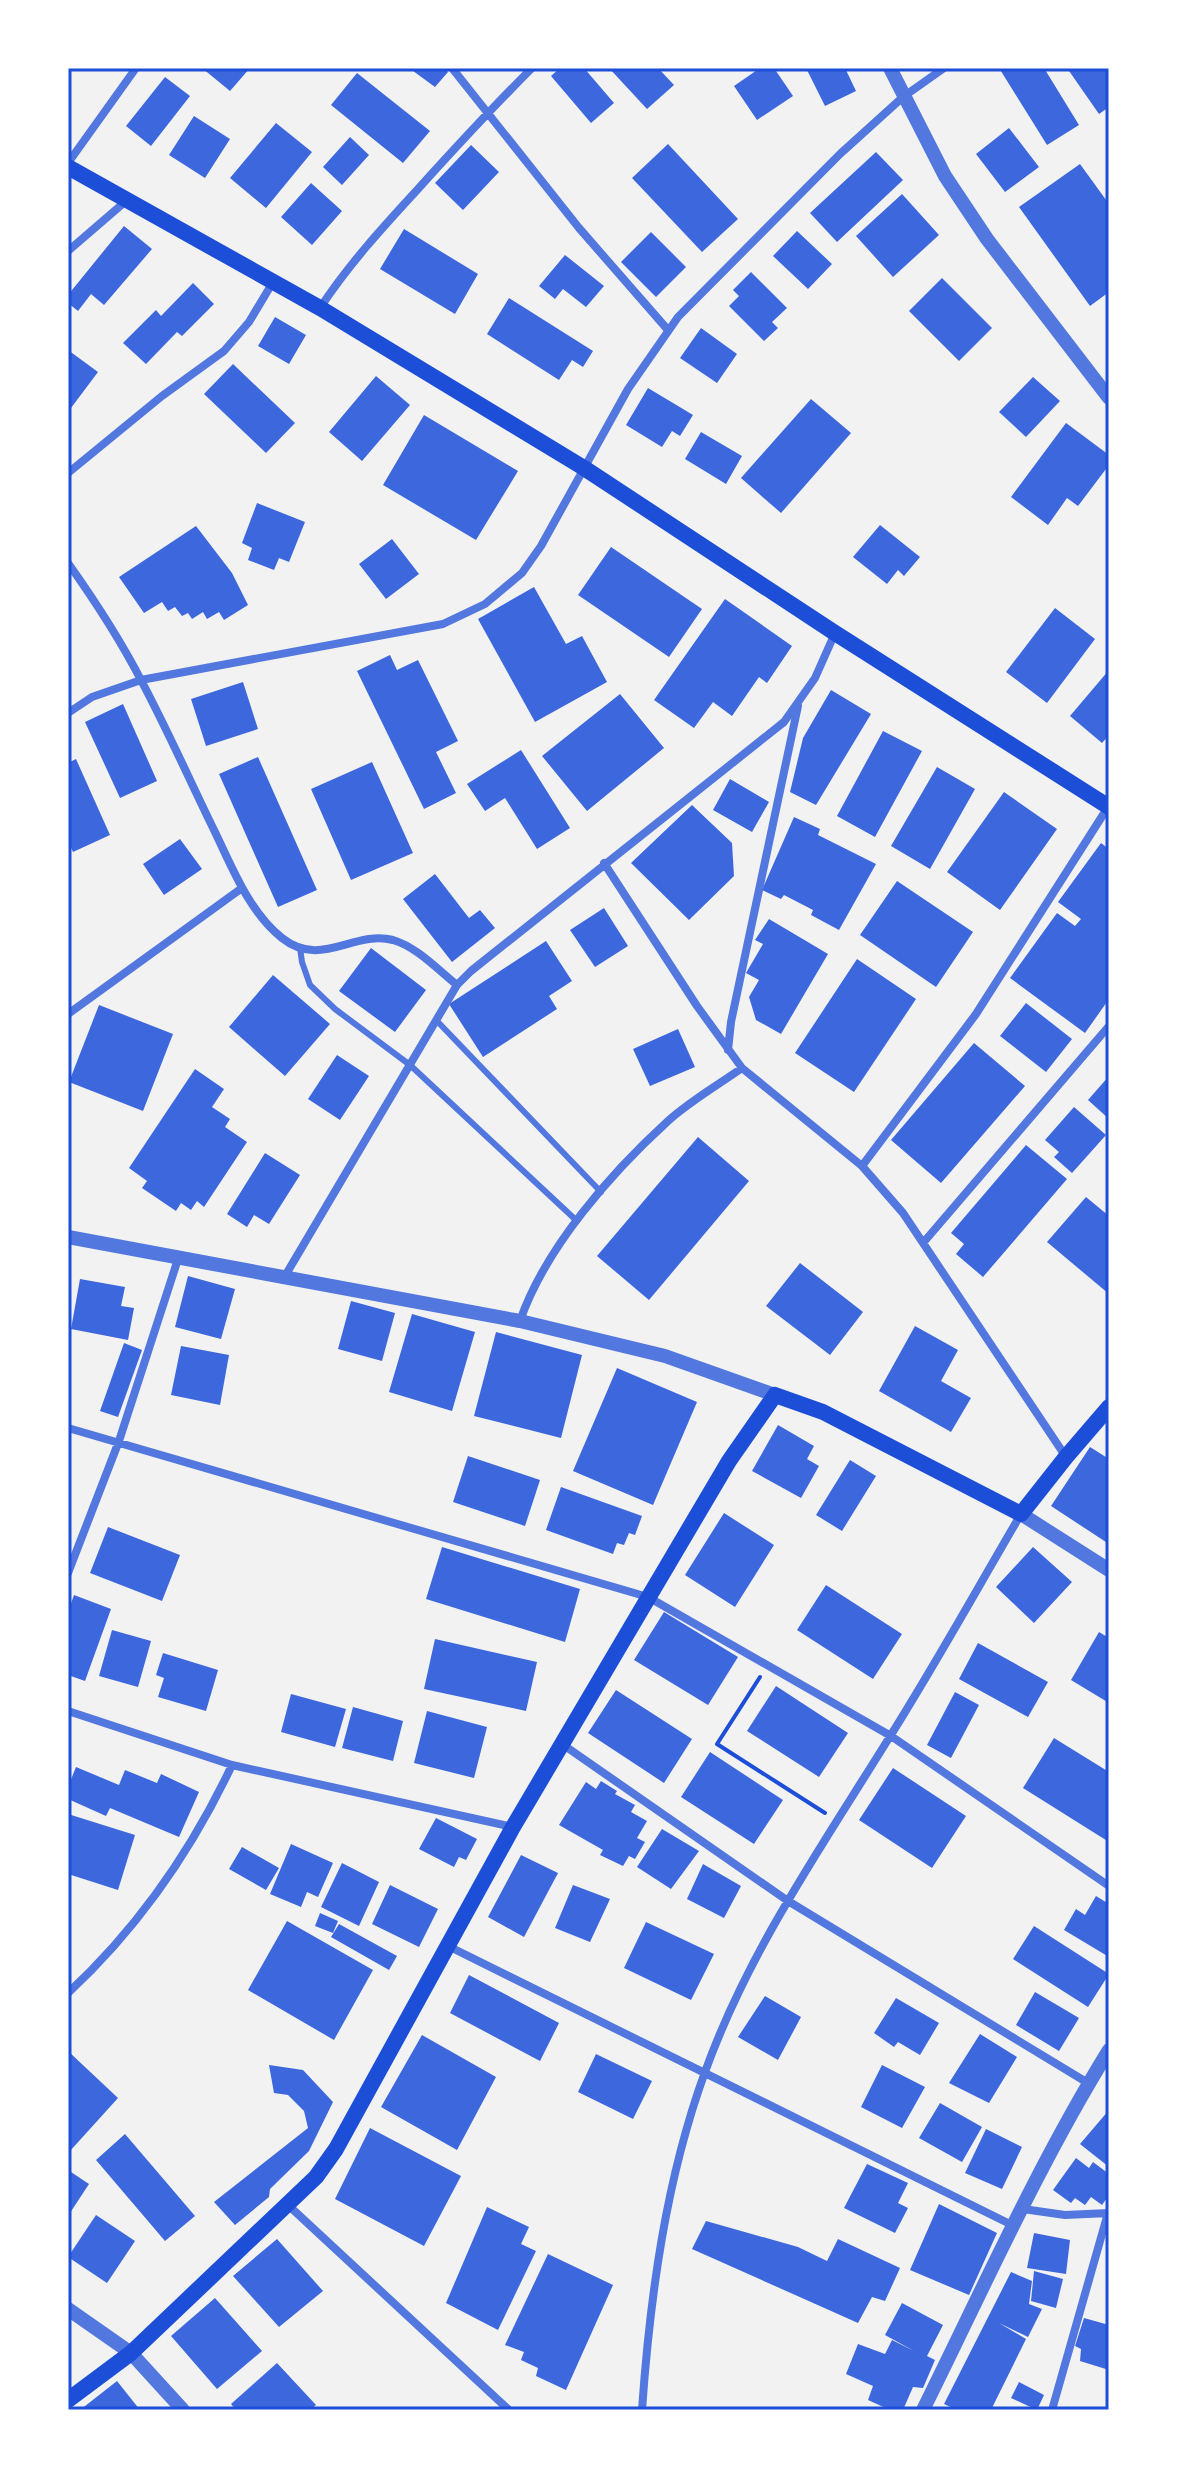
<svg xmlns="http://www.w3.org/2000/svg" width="1177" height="2478" font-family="'Asap Condensed',sans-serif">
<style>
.building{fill:#3d67dc}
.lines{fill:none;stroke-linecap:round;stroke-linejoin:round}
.path{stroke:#1d4ed8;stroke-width:4}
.service{stroke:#5277de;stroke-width:6}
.minor{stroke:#5277de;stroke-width:8}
.tertiary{stroke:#5277de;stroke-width:14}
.secondary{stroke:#1d4ed8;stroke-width:16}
.neatline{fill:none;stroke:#1d4ed8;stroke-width:3}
</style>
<rect width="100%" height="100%" fill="#f2f2f2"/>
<path class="building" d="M202 68H250L230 91Z
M409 68H444L448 72 435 87Z
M560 68H584L614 103 591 123 551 76Z
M609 68H658L674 85 647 109Z
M760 68H774L793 96 757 120 734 86Z
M806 68H845L856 91 825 106Z
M999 68H1044L1079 125 1047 145Z
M1067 68H1109V107L1099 114Z
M357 73 430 131 403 163 331 105Z
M165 77 190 96 151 146 126 126Z
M194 116 230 139 205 178 169 155Z
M276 123 312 152 266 208 230 178Z
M1009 128 1039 167 1005 192 976 154Z
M350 137 369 155 342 185 323 167Z
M668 144 738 219 702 252 632 178Z
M471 145 499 172 463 210 435 183Z
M876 152 903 180 837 242 810 213Z
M1080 164 1109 204V292L1090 306 1019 207Z
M311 183 342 211 312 245 281 217Z
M902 194 939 235 893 277 856 236Z
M124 226 152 249 104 305 91 294 78 311 68 303V295Z
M404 229 478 274 455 314 380 269Z
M797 231 832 264 808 289 773 256Z
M651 232 686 267 656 297 621 262Z
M565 255 604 286 586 307 563 289 555 299 539 286Z
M751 272 787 308 772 322 778 328 764 341 729 306 739 296 733 290Z
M942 278 992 328 959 361 909 311Z
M193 283 214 304 182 336 177 332 146 364 123 343 156 310 161 316Z
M509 298 593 351 583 367 572 360 559 380 487 334Z
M275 317 306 335 289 364 258 346Z
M701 328 737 354 717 383 680 358Z
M68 350 98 372 68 412Z
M233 364 295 423 266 453 204 394Z
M376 376 410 405 362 461 329 432Z
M1033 377 1060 401 1026 437 999 412Z
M648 388 693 415 680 436 672 431 662 447 626 425Z
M811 399 851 433 781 513 741 478Z
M424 415 518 471 476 540 383 485Z
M1066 423 1109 455V465L1078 506 1067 498 1048 525 1011 497Z
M701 432 742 456 726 484 685 459Z
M257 503 305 522 289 562 279 558 274 570 248 560 252 548 242 543Z
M880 525 920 557 904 576 898 570 887 584 853 557Z
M196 526 232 573 248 605 224 620 219 612 207 619 203 612 192 619 188 613 182 616 175 607 168 611 162 602 144 613 119 577Z
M392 539 419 574 386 599 359 564Z
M611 547 702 609 669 657 578 595Z
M534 587 566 644 582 636 607 682 535 722 478 619Z
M725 599 792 646 767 683 759 677 732 716 713 702 694 728 654 700Z
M1055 608 1095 639 1047 703 1006 672Z
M390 655 397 670 418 660 458 741 436 752 456 793 424 809 357 671Z
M1109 670V735L1102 743 1070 716Z
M243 682 258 729 206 746 191 699Z
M831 690 871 714 816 805 790 792 803 738Z
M620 694 664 748 587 811 542 756Z
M123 704 157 781 120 798 85 722Z
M883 731 922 751 875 837 837 816Z
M521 750 570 828 537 849 505 798 485 811 467 784Z
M258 757 317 890 278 907 219 774Z
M76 759 110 835 73 852 68 841V763Z
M372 762 413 853 351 880 311 789Z
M937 767 975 789 930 869 891 846Z
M730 779 769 802 752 832 713 810Z
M1004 792 1057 829 1000 910 947 872Z
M692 805 732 843 734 876 689 920 631 863Z
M794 817 820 829 818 835 876 864 839 930 811 915 813 910 784 895 781 899 762 890Z
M180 839 202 869 164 895 143 864Z
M1101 843 1109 849V999L1085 1033 1010 978 1057 913 1075 926 1081 919 1058 902Z
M435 874 469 918 480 910 495 928 452 962 403 899Z
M897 881 973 932 936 987 860 935Z
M604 908 628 946 595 967 570 930Z
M769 919 828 954 781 1034 756 1020 749 997 759 980 746 973 763 944 755 940Z
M546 941 572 981 549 996 557 1009 483 1057 449 1004Z
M371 948 426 990 395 1032 339 991Z
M857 959 916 999 854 1092 795 1053Z
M273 975 330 1024 285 1076 229 1027Z
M1026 1003 1072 1039 1046 1072 1000 1036Z
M99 1005 173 1034 143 1111 69 1082Z
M678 1029 695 1067 650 1086 633 1049Z
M974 1043 1025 1086 941 1183 891 1140Z
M337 1055 369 1076 340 1120 308 1099Z
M195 1069 224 1089 212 1107 230 1119 225 1127 247 1142 204 1207 197 1201 191 1210 181 1203 176 1211 142 1188 147 1181 129 1168Z
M1109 1076V1119L1088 1100Z
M1074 1107 1106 1135 1072 1173 1054 1157 1059 1152 1045 1140Z
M698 1137 749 1181 649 1300 597 1256Z
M1026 1145 1067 1179 983 1277 956 1254 964 1244 951 1233Z
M265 1153 300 1175 269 1224 254 1215 247 1227 227 1214Z
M1086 1197 1109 1216V1294L1047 1242Z
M800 1263 863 1312 830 1355 766 1306Z
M188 1276 235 1289 221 1339 175 1327Z
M80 1279 125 1287 121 1306 134 1308 128 1340 71 1329Z
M351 1301 395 1313 382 1361 338 1349Z
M412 1314 475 1332 452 1411 389 1392Z
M915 1326 958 1350 941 1381 971 1398 951 1432 879 1391Z
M496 1332 582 1355 561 1438 474 1416Z
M124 1343 142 1350 118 1417 100 1411Z
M181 1346 229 1355 220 1405 171 1395Z
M617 1368 697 1402 653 1505 573 1471Z
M778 1425 814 1446 807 1459 819 1466 801 1498 752 1471Z
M1090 1447 1109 1459V1544L1051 1506Z
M468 1456 540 1480 525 1526 453 1502Z
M850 1460 876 1476 842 1531 816 1515Z
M561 1487 642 1516 635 1535 629 1533 624 1545 617 1543 613 1554 546 1530Z
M724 1513 774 1545 735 1607 685 1575Z
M108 1527 180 1555 162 1601 90 1573Z
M442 1547 580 1589 565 1642 426 1599Z
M1033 1547 1072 1582 1034 1623 996 1587Z
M826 1585 902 1634 873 1679 797 1630Z
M74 1595 111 1609 85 1681 68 1675V1612Z
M664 1612 738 1657 708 1705 634 1660Z
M112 1630 151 1641 138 1687 99 1676Z
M1099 1632 1109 1638V1703L1071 1680Z
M435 1639 537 1662 526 1711 424 1689Z
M978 1643 1048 1682 1028 1717 959 1679Z
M163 1653 218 1670 206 1711 158 1697 164 1678 156 1675Z
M776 1686 848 1733 819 1777 747 1731Z
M616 1690 692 1739 664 1783 588 1733Z
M955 1692 979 1705 951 1758 927 1745Z
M291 1694 346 1709 335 1747 281 1732Z
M353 1707 403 1721 393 1761 342 1748Z
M427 1711 487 1727 474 1778 414 1763Z
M1054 1738 1109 1772V1842L1023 1788Z
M710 1752 783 1800 754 1844 681 1797Z
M76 1767 119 1785 125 1770 157 1783 161 1774 199 1792 179 1837 110 1808 106 1816 68 1799V1787Z
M893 1768 966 1816 932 1868 859 1820Z
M601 1781 617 1791 615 1794 635 1805 631 1812 647 1821 637 1838 645 1842 635 1859 629 1856 623 1866 600 1855 603 1850 559 1825 586 1782 596 1789Z
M68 1814 135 1835 118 1890 68 1874Z
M436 1818 477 1839 466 1860 459 1857 454 1867 419 1849Z
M662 1829 699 1851 671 1889 637 1867Z
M291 1844 333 1863 318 1897 307 1892 301 1907 270 1894Z
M242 1847 279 1868 266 1890 229 1869Z
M521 1855 558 1873 524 1937 488 1917Z
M342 1863 379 1882 359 1926 321 1907Z
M703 1864 741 1886 724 1918 687 1899Z
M390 1885 438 1909 419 1947 372 1924Z
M573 1885 610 1899 590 1942 555 1928Z
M1096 1896 1109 1904V1957L1064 1930 1076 1909 1085 1915Z
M320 1913 338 1921 333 1933 315 1926Z
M287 1921 373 1970 334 2040 248 1990Z
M646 1922 714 1954 691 2000 624 1968Z
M339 1924 397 1956 389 1970 331 1937Z
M1034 1926 1109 1974 1088 2007 1013 1959Z
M469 1975 559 2023 540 2061 450 2013Z
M1035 1992 1079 2018 1059 2051 1016 2025Z
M765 1996 801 2017 778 2060 738 2037Z
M896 1998 939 2023 920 2055 898 2042 894 2047 874 2033Z
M980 2034 1017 2057 989 2103 949 2083Z
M422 2035 496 2077 457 2150 381 2107Z
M68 2051 118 2098 70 2151 68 2149Z
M596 2054 652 2081 633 2119 578 2092Z
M269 2065 303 2070 333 2102 309 2151 270 2189 269 2197 235 2225 214 2202 308 2128 304 2111 288 2095 274 2093Z
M882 2065 925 2087 902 2128 861 2107Z
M940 2103 982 2127 962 2162 919 2138Z
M1109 2110V2167L1080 2144Z
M370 2128 461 2176 424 2246 335 2199Z
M986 2129 1022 2147 1002 2189 965 2173Z
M125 2134 195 2216 165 2241 96 2160Z
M1076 2158 1089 2168 1093 2162 1109 2174V2195L1102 2205 1091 2197 1085 2205 1075 2198 1071 2203 1053 2190Z
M867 2164 908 2183 898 2203 908 2208 895 2233 844 2208Z
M68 2170 89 2184 68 2216Z
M939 2204 997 2233 969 2295 910 2270Z
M487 2207 529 2227 521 2244 536 2251 498 2330 446 2303Z
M96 2215 135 2241 107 2283 68 2257Z
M706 2221 798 2247 827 2261 838 2239 900 2268 885 2301 872 2297 858 2323 692 2249Z
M1034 2233 1070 2240 1066 2274 1027 2268Z
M277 2239 323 2291 279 2327 233 2276Z
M548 2254 613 2285 566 2390 536 2376 538 2368 521 2360 524 2352 505 2345Z
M1034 2271 1063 2279 1056 2308 1031 2301Z
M1011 2272 1032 2281 1029 2304 1042 2309 1028 2337 999 2323 1026 2339 991 2410H957L944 2404Z
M215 2298 262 2351 217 2389 171 2336Z
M902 2303 943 2325 927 2356 935 2360 923 2388 913 2387 903 2410H890L868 2400 873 2386 846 2374 858 2344 885 2354 892 2340 914 2351 885 2335Z
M1084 2318 1109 2325V2370L1080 2361 1081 2349 1075 2346Z
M277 2363 316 2405 310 2410H236L231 2404Z
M117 2381 140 2410H80Z
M1019 2382 1044 2395 1037 2410 1011 2398Z"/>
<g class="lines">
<path class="path" d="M760 1677 717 1744 825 1813"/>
<path class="service" d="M300 948 302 962 310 985 335 1009 410 1065 577 1221
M437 1021 601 1192"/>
<path class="minor" d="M452 68 579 228 668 330
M68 163 136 68
M68 251 126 201
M320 308C349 264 383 227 418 189 455 148 493 107 532 68
M68 473 162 396 224 351 249 322 273 282
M68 563C95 601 121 641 142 682 168 731 190 781 214 830 232 867 249 912 282 938 321 969 353 930 393 940 417 947 438 970 457 985
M68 713 92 697 141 680 443 624 485 604 522 573 541 546 628 389 678 317 840 154 903 97 944 68
M604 863 697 1006 742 1068 862 1166 903 1213 1066 1457
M68 1014 242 888
M728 1050 731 1022 798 706
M862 1166 976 1014 1108 807
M923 1243 1109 1026
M285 1276 457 985 471 971 784 722 815 678 835 633
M520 1321C545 1248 611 1173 668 1121 690 1101 718 1085 742 1068
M68 1428 648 1597 891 1736 1109 1886
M68 1573 119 1441 178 1259
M68 1711 232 1765 513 1827
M562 1744 788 1901 1088 2083
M448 1946 1014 2226
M68 1993C139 1927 191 1852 232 1765
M288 2205 509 2410
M1023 2209 1065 2215 1109 2213
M642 2410C650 2296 666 2179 705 2072 748 1952 822 1846 889 1738 935 1665 977 1589 1021 1514
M1052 2410 1108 2213"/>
<path class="tertiary" d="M890 68 945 176 987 239 1109 398
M68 1237 520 1321 665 1356 775 1395
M1021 1514 1109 1570
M68 2309 131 2353 183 2410
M923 2410C983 2289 1038 2165 1109 2050"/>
<path class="secondary" d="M68 167 320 308 584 468 835 633 1109 807
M68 2400 131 2353 316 2177 336 2149 513 1827 729 1461 775 1395 823 1412 1021 1514 1066 1457 1109 1407"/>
</g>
<rect width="1177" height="2478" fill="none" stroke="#ffffff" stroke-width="140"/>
<rect x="70" y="70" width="1037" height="2338" class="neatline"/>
</svg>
